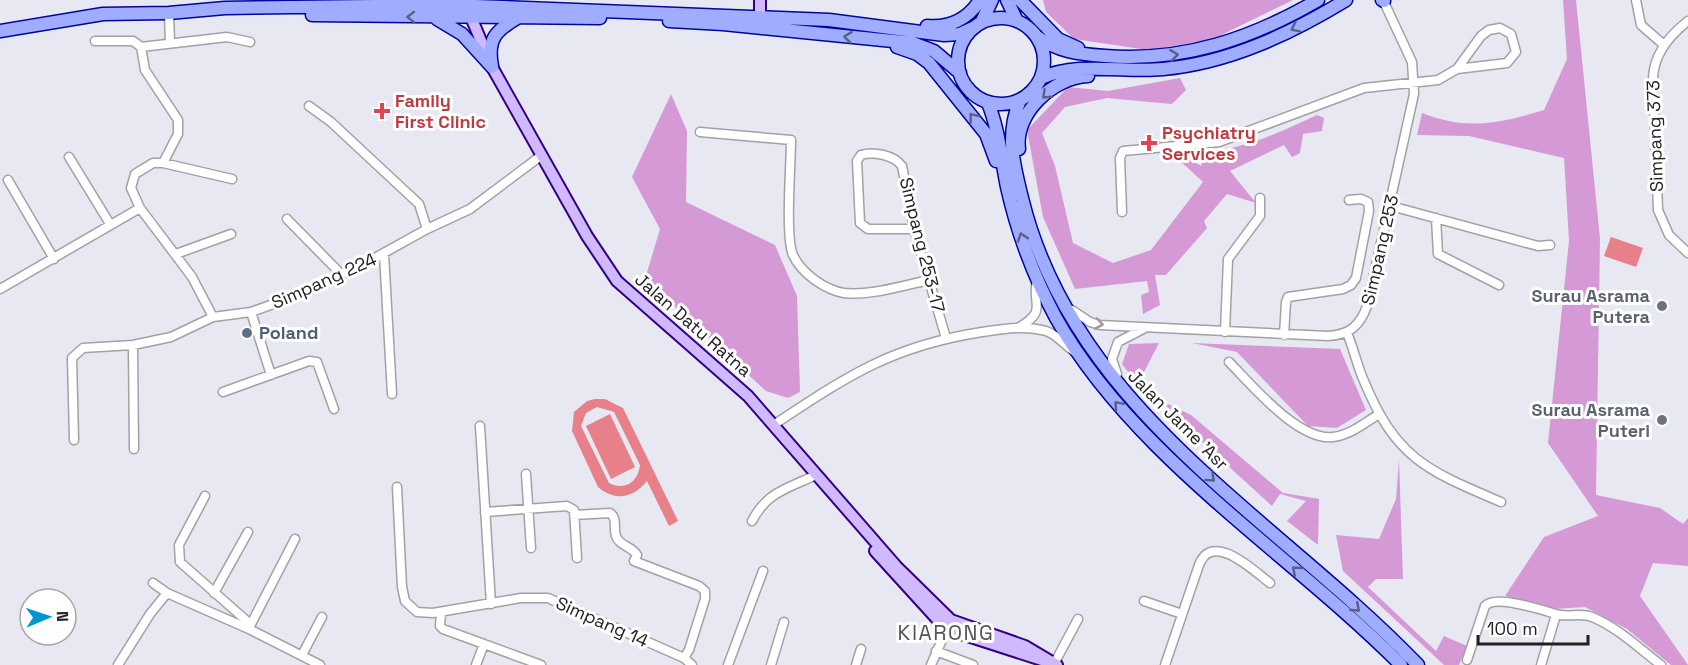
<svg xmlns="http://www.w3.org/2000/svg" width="1688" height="665" font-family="'Space Grotesk',sans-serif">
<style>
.forest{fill:#d599d5}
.pitch{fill:#e78089;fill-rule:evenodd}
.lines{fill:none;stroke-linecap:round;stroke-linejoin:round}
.street-casing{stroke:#a2a2a2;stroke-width:11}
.secondary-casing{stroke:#340081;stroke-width:14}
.primary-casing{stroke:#00059f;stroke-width:15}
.street{stroke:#fff;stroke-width:8}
.secondary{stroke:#d1b9ff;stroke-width:10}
.primary{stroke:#a0adff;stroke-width:12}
.oneway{stroke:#5a6085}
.oneway2{stroke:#9b9b9b}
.health-dot{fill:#e0444e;stroke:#fff;stroke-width:2}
.worship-dot{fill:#6b7280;stroke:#fff;stroke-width:2}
.service-dot{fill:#5c6f8a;stroke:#fff;stroke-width:2}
.labels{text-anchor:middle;stroke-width:6;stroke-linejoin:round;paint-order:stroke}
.health-label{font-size:18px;font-weight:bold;fill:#be3a42;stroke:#fff;text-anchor:start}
.street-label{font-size:18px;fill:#212121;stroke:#fff}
.worship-label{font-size:18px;font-weight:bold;fill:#5b616d;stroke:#fff;text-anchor:end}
.service-label{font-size:18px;font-weight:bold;fill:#4e5e75;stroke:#fff;text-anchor:start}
.quarter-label{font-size:21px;letter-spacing:1.5px;fill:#545454;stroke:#fff}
</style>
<rect width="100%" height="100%" fill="#e7e8f2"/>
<path class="forest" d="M1043 0H1293L1211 40 1148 50 1074 39 1046 12Z
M1563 0H1576L1600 239 1596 495 1660 508 1683 524 1688 518V566L1653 563 1640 596 1688 665H1671L1627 629 1585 607 1553 609 1505 596 1544 537 1598 516 1548 443 1569 241 1564 158 1469 136 1417 135 1422 113C1467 131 1500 123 1544 110L1567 59Z
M1180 78 1186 90 1172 104 1107 98 1065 107 1042 133 1055 166 1073 243 1113 263 1151 250 1203 182 1177 158 1181 153 1201 166 1204 152C1245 149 1280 132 1317 115L1324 118 1322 131 1303 134 1300 153 1292 157 1284 145 1230 171 1256 203 1227 194 1204 221 1207 228 1166 275H1155L1160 305 1143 314 1141 295 1149 292 1147 281 1075 289 1043 217 1027 130 1068 87 1108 91Z
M671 94 687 131 686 202 775 245 797 296 800 392 788 398 766 391 645 279 660 229 632 177Z
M1159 343 1143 374 1150 401 1122 364 1129 344Z
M1192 343 1340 349 1366 410 1337 428 1308 426 1237 352Z
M1168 404 1191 415 1283 493 1319 499 1318 545 1287 521 1306 501 1280 494 1272 506 1192 433 1187 421 1165 410Z
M1399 460 1403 579H1376L1368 587 1436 651 1444 636 1467 646 1459 665H1444L1343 571 1336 535 1379 539 1396 499Z"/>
<path class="pitch" d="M1611 237 1643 248 1636 267 1604 256Z
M595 399H605L623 408 678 521 669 526 647 481C633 498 616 502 598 487L572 431 574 412 587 401ZM597 407 614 412 640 465C638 482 625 491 609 483L581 426 586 413Z
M610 414 635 467 611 479 586 426Z"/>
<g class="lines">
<g class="street-casing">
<path id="street" d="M1636 0 1641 25 1664 45
M169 13 170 43
M1688 21C1670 35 1654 54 1653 78L1658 210 1669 235 1688 253
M95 41H133L141 47 227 37 250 42
M141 47 145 70 178 120V134L163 163
M309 106 331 122 419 204 427 229
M700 132 791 140C791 164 785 237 793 255 801 273 825 290 844 293 871 296 903 285 930 280
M69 157 110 224
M8 180 54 259
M1391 206 1538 246 1550 245
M140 208 131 188 135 174 153 163H163L232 179
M1122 212 1120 158 1123 151 1219 142 1364 88 1438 80 1457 69 1481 36 1489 30 1500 28 1511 34 1516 52 1507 63 1457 69
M1436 218 1438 254 1499 285
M287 219 341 274
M914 229H868L860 223 857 161 861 155C873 151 894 155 902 166L914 229 946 338
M176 254 231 234
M384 254 392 394
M0 289 140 208 192 277 213 317
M1072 310 1090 322 1100 325 1328 336C1349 335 1360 326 1367 306L1414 94 1412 62 1383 0
M251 312 271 375
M1018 328C1049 310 1031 305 1037 281
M1225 332 1228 259 1260 216V198
M1347 333C1354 349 1357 366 1364 381 1396 459 1428 471 1501 502
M1284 335 1286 302 1288 297 1343 289 1351 285 1356 278 1369 211 1368 202 1361 199 1349 200
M133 345 134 449
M1229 362C1252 385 1298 441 1333 437 1350 435 1365 423 1379 414
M1117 374 1112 359 1118 342 1143 329
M223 392 309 361 317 362 334 409
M775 424C849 375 892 346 982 332 1003 329 1025 325 1046 331 1058 335 1065 346 1075 352
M480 426 491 604
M74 440 72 358 83 348 133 345 171 337 213 317 251 312 290 298 364 264 427 229 470 209 542 155
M526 474 531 548
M397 487 402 587 405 601 417 612 433 613 521 598H548L684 658 692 665
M205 496 179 545 180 562 248 622 249 629
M485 512 567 506 574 510 577 558
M574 515 610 513C618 519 613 527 616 536 619 546 632 546 637 555L634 561 699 586 705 591V599L689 650 684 658
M752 521C767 492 788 488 816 475
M153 583 167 593 249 629 320 665
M214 593 248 532
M1144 601 1182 614
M441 613 440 626 443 629 541 665
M249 628 295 539
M936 651 973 665
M302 655 322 617
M1467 660 1485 606C1495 594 1542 610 1556 614 1567 618 1581 612 1592 617 1617 627 1640 649 1661 665
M1054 664 1078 619
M118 665 150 614 167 593
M476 665 484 644
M728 665 763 571
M771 665 784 622
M856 665 861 649
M931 665 948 626
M1165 665 1199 565C1212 530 1254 571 1270 583
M1541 665 1556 615"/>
</g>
<g class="secondary-casing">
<path id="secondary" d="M760 0V17
M468 10 492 67 587 236 617 281 748 396 897 567 951 620 1025 646 1057 665
M875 551 946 629 1048 662"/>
</g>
<g class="primary-casing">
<path id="primary" d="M1007 0 1017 21
M1020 0 1058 39 1078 48
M1382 0 1384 1
M312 15 600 18
M958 61a43 43 0 1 1 86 0a43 43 0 1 1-86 0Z
M437 19 462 34 492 67
M669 21 723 24 913 43 934 51 960 73
M981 23 992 0
M927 26C949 28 968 19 980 0
M0 31 103 14 169 13 225 8 450 5 829 20 944 35 960 34 975 27
M1036 36C1058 52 1078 54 1105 56 1183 62 1251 39 1318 0
M897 47 917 54 929 63 986 134 996 161
M492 66C487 40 495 31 517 18
M1041 78C1078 61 1124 73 1163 69 1229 63 1290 34 1346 0
M1020 100C1005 136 1014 166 1023 202 1076 412 1278 519 1418 665
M988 103C999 130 1001 158 1007 187 1017 232 1034 277 1056 318 1133 456 1291 554 1401 665
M1019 149C1014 113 1054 77 1088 76"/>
</g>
<use href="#street" class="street"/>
<use href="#secondary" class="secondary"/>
<use href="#primary" class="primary"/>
</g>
<defs><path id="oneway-chevron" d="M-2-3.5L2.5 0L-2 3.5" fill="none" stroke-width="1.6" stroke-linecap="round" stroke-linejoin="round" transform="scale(1.5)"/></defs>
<g class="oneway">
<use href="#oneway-chevron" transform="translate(411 17) rotate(-179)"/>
<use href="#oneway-chevron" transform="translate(1295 28) rotate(154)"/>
<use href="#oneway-chevron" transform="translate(848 37) rotate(-173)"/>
<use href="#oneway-chevron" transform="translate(1174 55) rotate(-7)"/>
<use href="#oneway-chevron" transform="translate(1046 95) rotate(137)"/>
<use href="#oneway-chevron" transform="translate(973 117) rotate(-128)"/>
<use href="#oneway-chevron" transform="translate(1022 237) rotate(-108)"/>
<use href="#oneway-chevron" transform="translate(1118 405) rotate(-131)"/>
<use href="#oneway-chevron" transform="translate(1211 478) rotate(42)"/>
<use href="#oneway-chevron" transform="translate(1296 570) rotate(-139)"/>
<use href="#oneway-chevron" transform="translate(1356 608) rotate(41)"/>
</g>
<use class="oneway2" href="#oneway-chevron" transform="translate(1099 324) rotate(10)"/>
<g class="health-dot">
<path d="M379 102h6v6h6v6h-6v6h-6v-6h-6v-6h6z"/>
<path d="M1146 134h6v6h6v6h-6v6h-6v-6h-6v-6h6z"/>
</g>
<g class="worship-dot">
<circle cx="1662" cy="306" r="6"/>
<circle cx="1662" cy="420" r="6"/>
</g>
<circle class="service-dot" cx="247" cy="333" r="6"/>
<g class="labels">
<g class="health-label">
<text x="395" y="107">Family<tspan x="395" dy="21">First Clinic</tspan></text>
<text x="1162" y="139">Psychiatry<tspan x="1162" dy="21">Services</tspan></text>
</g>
<g class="street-label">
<text transform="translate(1655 136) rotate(-92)" y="6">Simpang 373</text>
<text transform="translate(922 245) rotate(76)" y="6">Simpang 253-17</text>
<text transform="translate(1380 250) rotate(-77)" y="6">Simpang 253</text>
<text transform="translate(324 281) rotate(-24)" y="6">Simpang 224</text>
<text transform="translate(693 325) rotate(41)" y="6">Jalan Datu Ratna</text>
<text transform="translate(1178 420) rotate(45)" y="6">Jalan Jame 'Asr</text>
<text transform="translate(602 622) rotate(24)" y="6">Simpang 14</text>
</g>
<g class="worship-label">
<text x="1650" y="302">Surau Asrama<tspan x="1650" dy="21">Putera</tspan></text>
<text x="1650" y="416">Surau Asrama<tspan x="1650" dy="21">Puteri</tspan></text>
</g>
<g class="service-label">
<text x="259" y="339">Poland</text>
</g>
<g class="quarter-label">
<text x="946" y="640">KIARONG</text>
</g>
</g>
<g transform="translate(48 617) rotate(88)"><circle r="28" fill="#ffffff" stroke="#a6a6a6" stroke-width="1.5"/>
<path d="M0-4.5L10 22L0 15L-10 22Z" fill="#0094d3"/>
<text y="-9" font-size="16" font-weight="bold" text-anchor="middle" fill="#212121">N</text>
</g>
<path d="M1478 635v9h110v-9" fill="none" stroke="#212121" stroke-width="3"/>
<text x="1487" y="635" font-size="18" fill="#212121" stroke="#ffffff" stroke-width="4.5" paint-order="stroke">100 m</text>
</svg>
